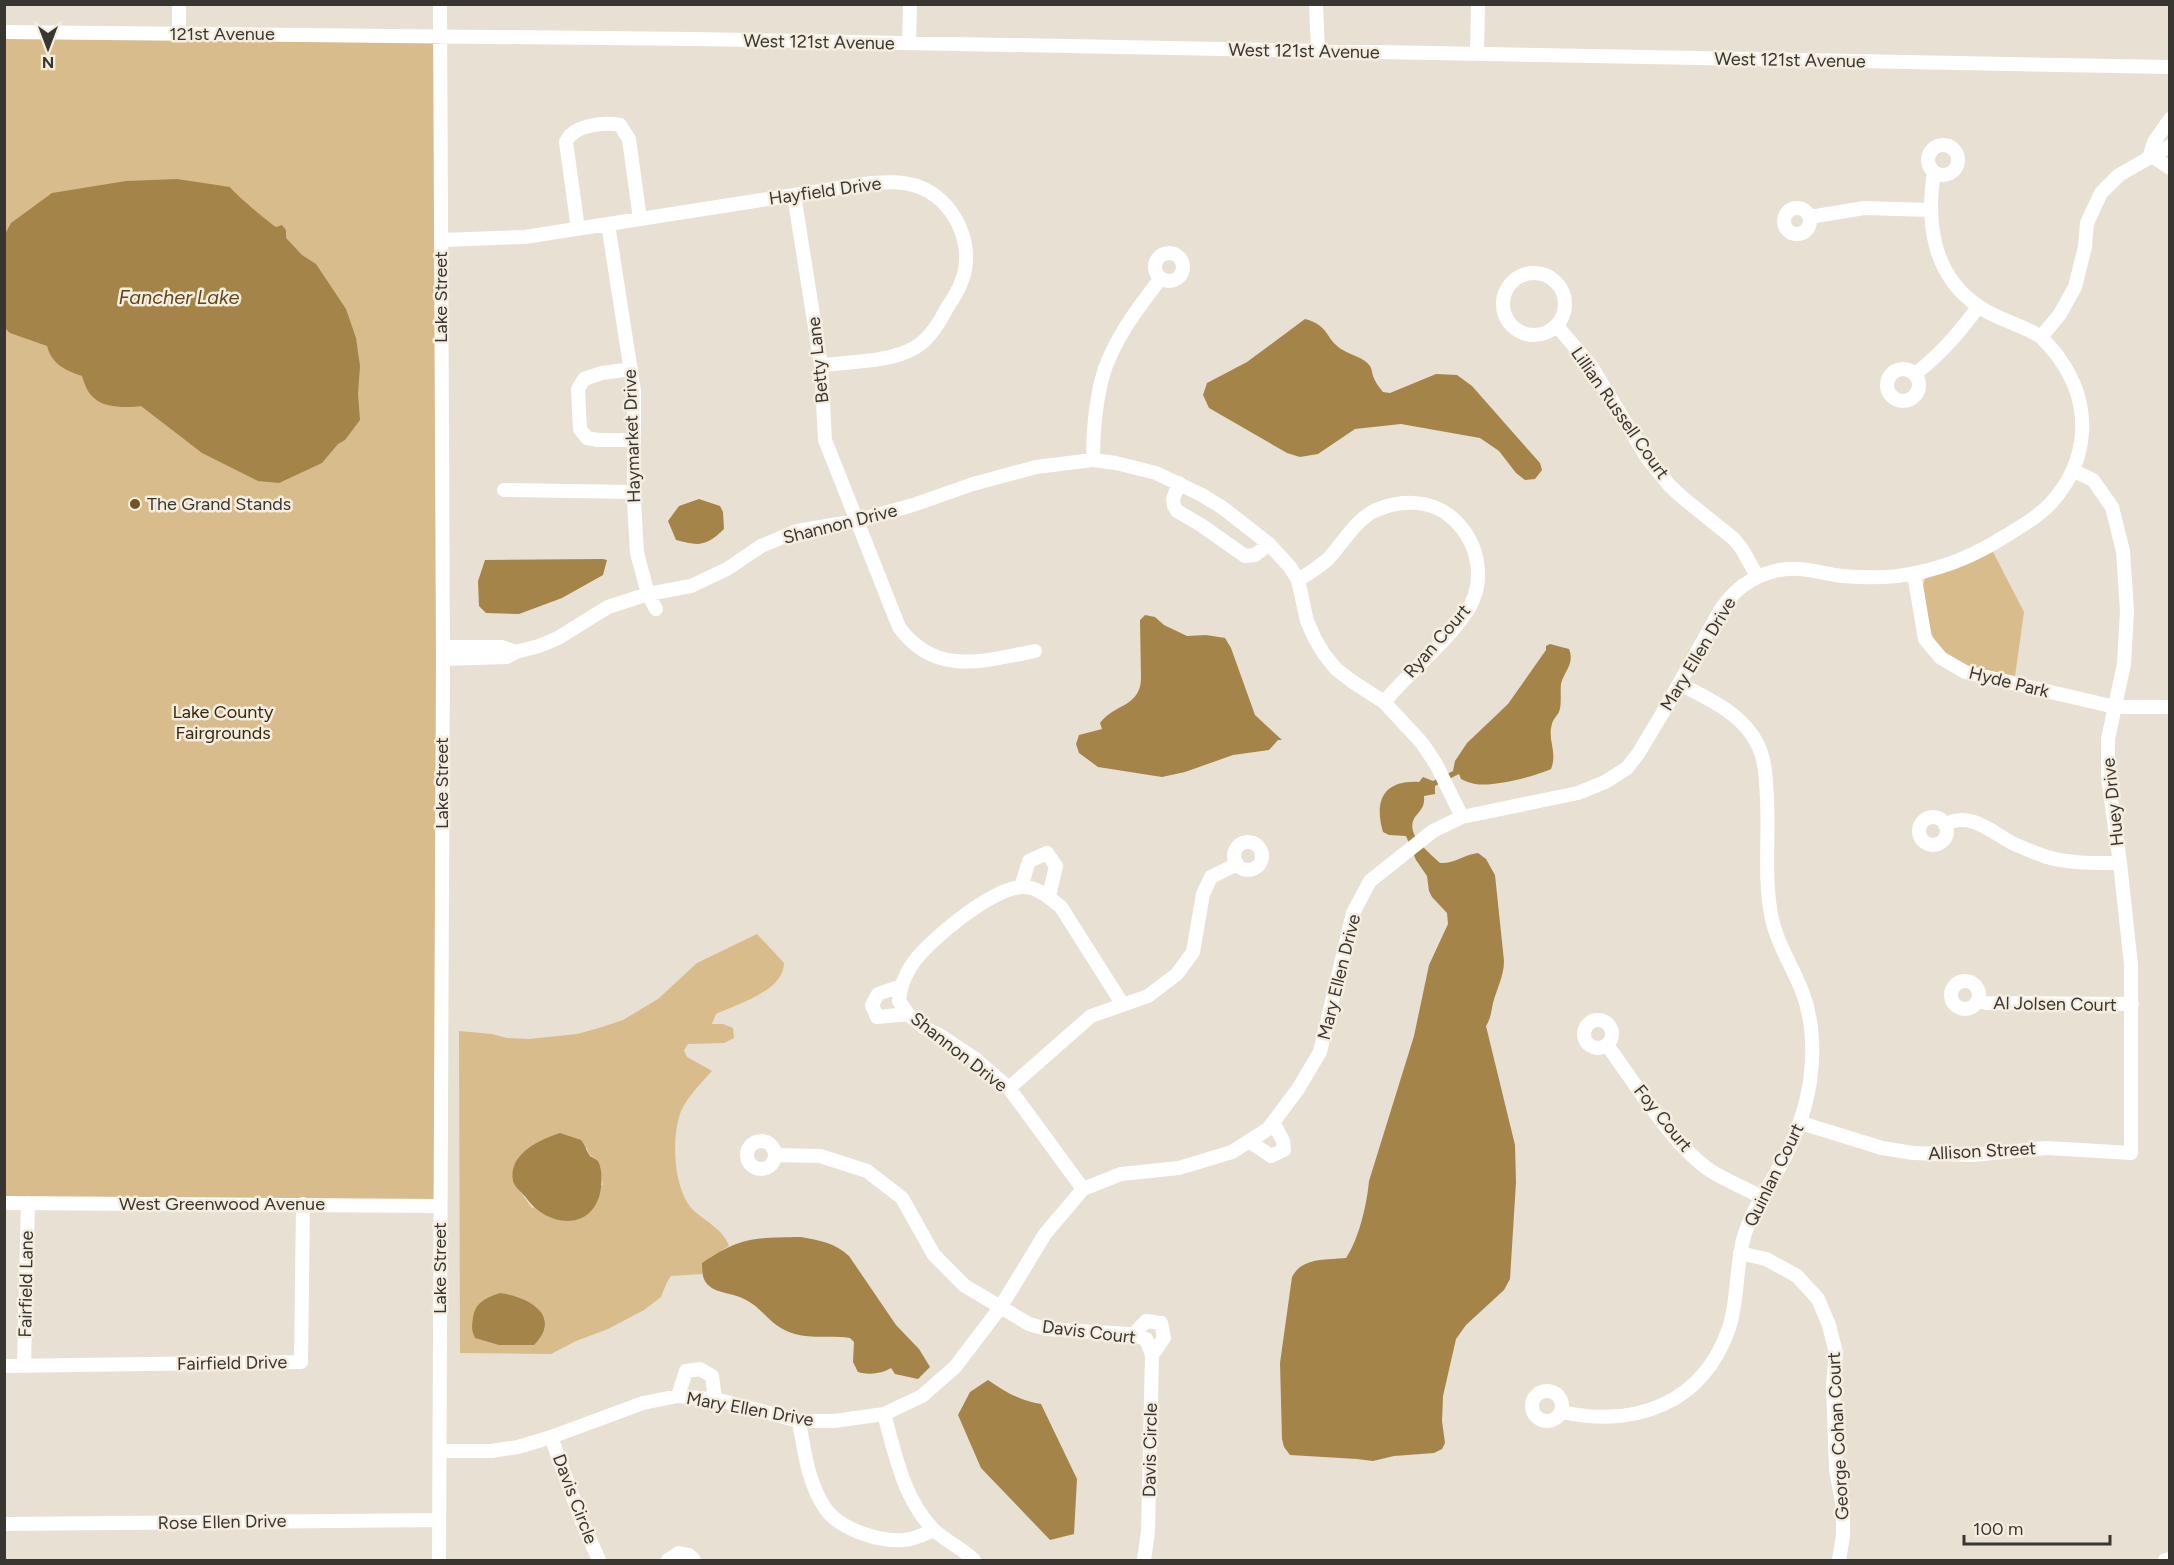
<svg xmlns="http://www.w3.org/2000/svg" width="2174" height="1565" font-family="Figtree,sans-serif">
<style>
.green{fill:#d8bc8c;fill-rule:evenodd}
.water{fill:#a58449}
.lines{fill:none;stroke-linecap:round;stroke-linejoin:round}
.minor{stroke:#fff;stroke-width:14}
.poi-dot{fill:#6e5426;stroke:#f5ede0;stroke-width:2}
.labels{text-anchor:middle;stroke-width:5;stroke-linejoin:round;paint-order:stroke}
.street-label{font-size:18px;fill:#393631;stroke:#f5ede0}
.poi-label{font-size:18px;fill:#393631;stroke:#f5ede0;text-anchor:start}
.park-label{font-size:18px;fill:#37280c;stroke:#f5ede0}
.water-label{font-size:20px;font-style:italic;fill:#5f4719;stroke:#f5ede0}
</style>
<rect width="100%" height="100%" fill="#e7e0d3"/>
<path class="green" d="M5 30 439 36 442 1206 5 1205Z
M1993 552 2024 612 2015 676C1986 669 1941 667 1931 632 1927 617 1926 600 1923 585L1925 579Z
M757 934 784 963C784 991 737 1004 716 1014L712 1024H723L733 1028 734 1038 724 1043 688 1044 684 1050 687 1057 712 1071C701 1083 688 1096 681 1111 671 1137 673 1189 693 1210 705 1221 724 1230 729 1246L702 1263V1274L671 1276 667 1282 661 1297 644 1310 608 1329 576 1341 551 1354 460 1353 459 1031 492 1034 507 1038 529 1039 577 1034 599 1028 623 1020 658 999 697 963ZM587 1148 589 1154 598 1161 603 1185 532 1208 514 1183Z"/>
<path class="water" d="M177 179 230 187C233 192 268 222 276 227L282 225 286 230V238L302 255 316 264 346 309 356 338 360 366 358 394 360 420 345 440 338 444 322 463 279 483 258 481 202 453 141 406C129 408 103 408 94 398 87 392 85 385 82 376 64 370 52 364 47 346L10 333 5 328V234L11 223 52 193 126 181Z
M1305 319C1330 326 1324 337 1341 349 1350 355 1364 357 1370 366 1372 369 1372 373 1373 376 1375 382 1379 387 1383 392L1390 393 1436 374 1457 375 1472 386 1540 463 1542 470 1535 479 1525 480 1516 473 1499 451 1480 438 1401 424 1355 429 1318 454 1300 457 1287 453 1209 408 1203 395 1207 383 1247 362Z
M699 499 720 506 723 512 724 529C706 547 698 546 676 540L668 521 679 506Z
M603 559 607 560 603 575 562 598 519 614 486 613 479 606 478 581 485 560Z
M1145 615 1155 617 1164 625 1187 636 1206 635 1225 638 1231 648 1255 715 1282 740H1278L1269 750 1233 755 1185 772 1162 777 1098 767 1079 753 1076 744 1079 735 1102 729 1100 723C1114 704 1140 707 1141 679L1140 620Z
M1550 644 1569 649C1575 664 1564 671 1561 684 1560 692 1562 704 1559 712 1557 716 1553 719 1552 724 1547 741 1558 751 1551 769 1533 777 1494 787 1475 784 1470 783 1465 781 1461 779L1459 774 1435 786V794L1424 796C1425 807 1421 809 1415 817 1404 834 1429 852 1440 863 1454 864 1463 855 1478 853L1486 859 1495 875 1504 961C1504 976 1497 988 1493 1003 1491 1012 1491 1018 1486 1026L1515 1145 1516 1182 1510 1279 1504 1290 1466 1325 1456 1339 1443 1396 1442 1421 1445 1443 1442 1449 1434 1453 1394 1456 1373 1461 1357 1459 1290 1455 1284 1447 1282 1439 1280 1363 1292 1277C1302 1257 1327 1260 1346 1258 1359 1239 1367 1204 1369 1181L1414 1036 1429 965 1448 924 1447 913 1432 897 1429 891 1427 876 1416 860 1406 836 1389 835 1383 832C1374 801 1383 780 1419 782L1423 777 1433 781 1453 771 1455 761 1467 743 1508 704 1546 650V646Z
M560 1133 581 1140C585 1145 587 1152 590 1156 593 1158 596 1159 598 1161 603 1170 602 1188 599 1197 587 1233 545 1224 527 1199 523 1193 515 1188 513 1181 508 1154 539 1140 560 1133Z
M801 1237C819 1240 835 1243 849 1256L896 1325 919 1349 930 1367 918 1379 895 1374 891 1368C882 1374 868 1375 858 1372L853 1362 854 1342 850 1338C832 1335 812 1339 795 1334 771 1328 764 1309 746 1300 735 1293 717 1294 708 1285 702 1279 702 1271 702 1263 741 1236 755 1238 801 1237Z
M500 1293C528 1297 563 1315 534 1345H499L475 1338C471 1330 472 1326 473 1318 475 1302 486 1298 500 1293Z
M988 1380C1005 1392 1021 1401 1041 1404L1077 1479 1074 1534 1050 1540 981 1468 958 1415 970 1392Z"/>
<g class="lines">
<path class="minor" d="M1316 4 1318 51
M4 32 694 39 2170 67
M179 34V4
M909 43 910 4
M1477 54 1478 4
M1928 160a15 15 0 1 1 30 0a15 15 0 1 1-30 0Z
M2150 155 2154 142 2170 119
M2150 155 2170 168
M1934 172C1926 223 1933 275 1978 306 1997 320 2022 324 2041 337
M794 195 821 365 825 440 899 627C935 677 984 661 1035 651
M1784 221a13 13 0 1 1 26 0a13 13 0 1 1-26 0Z
M1810 217 1864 208 1930 210
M608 224 634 391V502L637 553 648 594 656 609
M578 229 566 142C573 125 603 122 620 125L629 139 640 219
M441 240 525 237 871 183C887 182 901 181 917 186 953 198 976 244 962 280 959 290 953 299 947 308 939 323 930 338 916 347 892 362 849 362 821 365
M1155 267a14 14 0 1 1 28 0a14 14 0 1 1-28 0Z
M1503 304a31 31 0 1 1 62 0a31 31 0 1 1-62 0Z
M1557 326 1591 366 1648 459 1670 486 1683 498 1734 539 1742 549 1757 576
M631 369 602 373 584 379 578 389 580 429 587 438 598 440H634
M1887 385a16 16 0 1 1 32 0a16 16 0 1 1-32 0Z
M1915 374C1940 355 1960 332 1978 307
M1093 460C1093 434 1095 408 1101 382 1110 344 1137 309 1161 278
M1179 483 1173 499 1174 506 1177 511 1201 525 1245 556 1255 555 1269 544
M504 490 634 492
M1914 574 1925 639 1941 658 1965 672 2115 707H2170
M1298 580C1308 574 1319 567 1328 559 1343 543 1356 519 1376 510 1399 500 1429 499 1450 516 1479 540 1488 582 1465 614 1443 646 1409 672 1384 702
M443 647H502L516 652
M443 659 507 657 516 652 539 646 558 638 608 607 648 594 691 586 727 569 761 546 797 531 856 521 913 505 973 484 1036 467 1093 460 1116 463 1156 473 1202 495 1223 508 1269 544 1290 567 1298 580 1307 621 1315 639 1324 654 1336 669 1353 682 1384 702 1422 743 1436 764 1462 817
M1919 831a14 14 0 1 1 28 0a14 14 0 1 1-28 0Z
M1945 825C1968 810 1992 832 2012 843 2023 848 2035 853 2047 857 2071 864 2096 863 2120 863
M1234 856a14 14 0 1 1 28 0a14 14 0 1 1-28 0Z
M1021 887 1029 861 1047 853 1056 866 1049 896
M1951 995a14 14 0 1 1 28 0a14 14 0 1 1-28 0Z
M901 986 878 994 872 1005 877 1017 908 1014
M1978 1001 1986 1003 2132 1004
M1584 1034a14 14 0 1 1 28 0a14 14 0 1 1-28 0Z
M1607 1045C1635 1083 1673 1146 1711 1171 1727 1181 1745 1188 1761 1197
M1009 1088 1091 1016 1148 996 1177 974 1193 952 1203 894 1211 877 1237 864
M1801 1123 1882 1148 1913 1153 1972 1155 2047 1148 2131 1153V965L2120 863 2108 778V739L2124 664 2127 611 2123 551 2112 507 2093 480 2074 471
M747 1155a14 14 0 1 1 28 0a14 14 0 1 1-28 0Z
M1249 1141 1271 1156 1284 1150 1283 1141 1273 1122
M776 1155 820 1156 867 1171 902 1198 934 1255 965 1286 1029 1324 1046 1329 1129 1334 1146 1339 1152 1355 1148 1531 1144 1560
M1083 1189 1009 1088 974 1058 941 1036 923 1027 908 1014 899 1001C900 988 904 977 911 966 927 941 990 890 1021 887 1037 886 1050 898 1061 907L1123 1005
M4 1203 440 1206
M1740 1253 1766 1259 1797 1276 1818 1299 1829 1325 1836 1353 1833 1384 1836 1469 1843 1508V1536L1839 1560
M1133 1335 1146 1321 1161 1323 1164 1338 1152 1355
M24 1365 28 1203
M4 1366 301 1362 303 1204
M1532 1406a15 15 0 1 1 30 0a15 15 0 1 1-30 0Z
M678 1396 686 1371 700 1369 712 1376 715 1399
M1562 1412C1635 1428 1703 1404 1729 1328 1739 1298 1735 1264 1745 1233 1753 1209 1767 1189 1779 1168 1795 1140 1805 1113 1810 1082 1814 1052 1813 1019 1802 991 1792 965 1776 943 1771 914 1764 877 1769 837 1767 799 1766 781 1766 762 1758 745 1742 713 1710 700 1680 684
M884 1414C895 1453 903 1498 933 1529 945 1541 962 1548 974 1560
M799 1421C804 1450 808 1483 825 1508 839 1529 879 1542 903 1540 913 1540 925 1534 934 1530
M551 1437 582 1522 599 1560
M441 1451H491L518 1447 551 1437 643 1403 678 1396 719 1400 799 1421H834L884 1414 922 1396 955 1367 1000 1308 1045 1234 1083 1189 1121 1174 1179 1168 1232 1152 1268 1129 1298 1089 1320 1052 1353 913 1370 881 1433 831 1462 817 1578 793 1605 782 1627 768 1638 754 1662 714 1721 609C1735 589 1751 577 1775 571 1798 565 1819 573 1842 576 1865 578 1893 578 1915 573 1948 567 1979 553 2007 535 2022 526 2039 516 2051 503 2089 461 2093 405 2059 358 2054 350 2047 344 2041 337L2060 314 2075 287 2085 247 2087 223 2101 193 2119 175 2170 146
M4 1524 439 1520
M439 1560 443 659 440 4
M668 1560 679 1553 689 1555 694 1560
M2165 1560 2170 1559"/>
</g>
<circle class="poi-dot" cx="135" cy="504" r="6"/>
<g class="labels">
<g class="street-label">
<text x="222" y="40">121st Avenue</text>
<text transform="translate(819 42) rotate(1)" y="6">West 121st Avenue</text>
<text transform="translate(1304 51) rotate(1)" y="6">West 121st Avenue</text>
<text transform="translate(1790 60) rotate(1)" y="6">West 121st Avenue</text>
<text transform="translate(825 191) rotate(-8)" y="6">Hayfield Drive</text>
<text transform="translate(441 297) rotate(-90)" y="6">Lake Street</text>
<text transform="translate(818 360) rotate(-96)" y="6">Betty Lane</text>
<text transform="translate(1620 413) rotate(55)" y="6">Lillian Russell Court</text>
<text transform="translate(632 436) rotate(-92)" y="6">Haymarket Drive</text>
<text transform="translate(840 524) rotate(-14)" y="6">Shannon Drive</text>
<text transform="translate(1437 641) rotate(-49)" y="6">Ryan Court</text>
<text transform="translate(1698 654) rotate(-59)" y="6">Mary Ellen Drive</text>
<text transform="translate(2009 682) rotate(14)" y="6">Hyde Park</text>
<text transform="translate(442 783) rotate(-90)" y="6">Lake Street</text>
<text transform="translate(2113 802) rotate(-96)" y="6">Huey Drive</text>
<text transform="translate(1339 977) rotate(-76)" y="6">Mary Ellen Drive</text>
<text transform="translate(2055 1004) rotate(1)" y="6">Al Jolsen Court</text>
<text transform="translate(959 1052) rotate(38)" y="6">Shannon Drive</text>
<text transform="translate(1663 1118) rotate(51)" y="6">Foy Court</text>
<text transform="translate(1982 1151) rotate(-3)" y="6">Allison Street</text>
<text transform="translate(1774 1175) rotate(-64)" y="6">Quinlan Court</text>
<text x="222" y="1210">West Greenwood Avenue</text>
<text transform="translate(440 1268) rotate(-90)" y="6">Lake Street</text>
<text transform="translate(26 1284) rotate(-89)" y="6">Fairfield Lane</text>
<text transform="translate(1089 1332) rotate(7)" y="6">Davis Court</text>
<text transform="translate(232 1363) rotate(-1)" y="6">Fairfield Drive</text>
<text transform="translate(750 1409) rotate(10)" y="6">Mary Ellen Drive</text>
<text transform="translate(1838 1436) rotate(-93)" y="6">George Cohan Court</text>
<text transform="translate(1150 1450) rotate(-89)" y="6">Davis Circle</text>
<text transform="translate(575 1499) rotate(69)" y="6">Davis Circle</text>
<text transform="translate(222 1522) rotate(-1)" y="6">Rose Ellen Drive</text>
</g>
<g class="poi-label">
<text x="147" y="510">The Grand Stands</text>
</g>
<g class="park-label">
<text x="223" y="718">Lake County<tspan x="223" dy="21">Fairgrounds</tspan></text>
</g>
<g class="water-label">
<text x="179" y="304">Fancher Lake</text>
</g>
</g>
<rect width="2174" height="1565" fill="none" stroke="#393631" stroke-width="12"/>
<g transform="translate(48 48) rotate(180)" stroke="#f5ede0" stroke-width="4.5" paint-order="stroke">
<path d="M0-4.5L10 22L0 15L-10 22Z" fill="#393631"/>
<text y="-9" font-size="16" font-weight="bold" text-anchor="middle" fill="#393631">N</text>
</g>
<path d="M1964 1535v9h146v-9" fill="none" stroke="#393631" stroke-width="3"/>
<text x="1973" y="1535" font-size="18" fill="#393631" stroke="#f5ede0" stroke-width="4.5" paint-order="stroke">100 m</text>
</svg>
